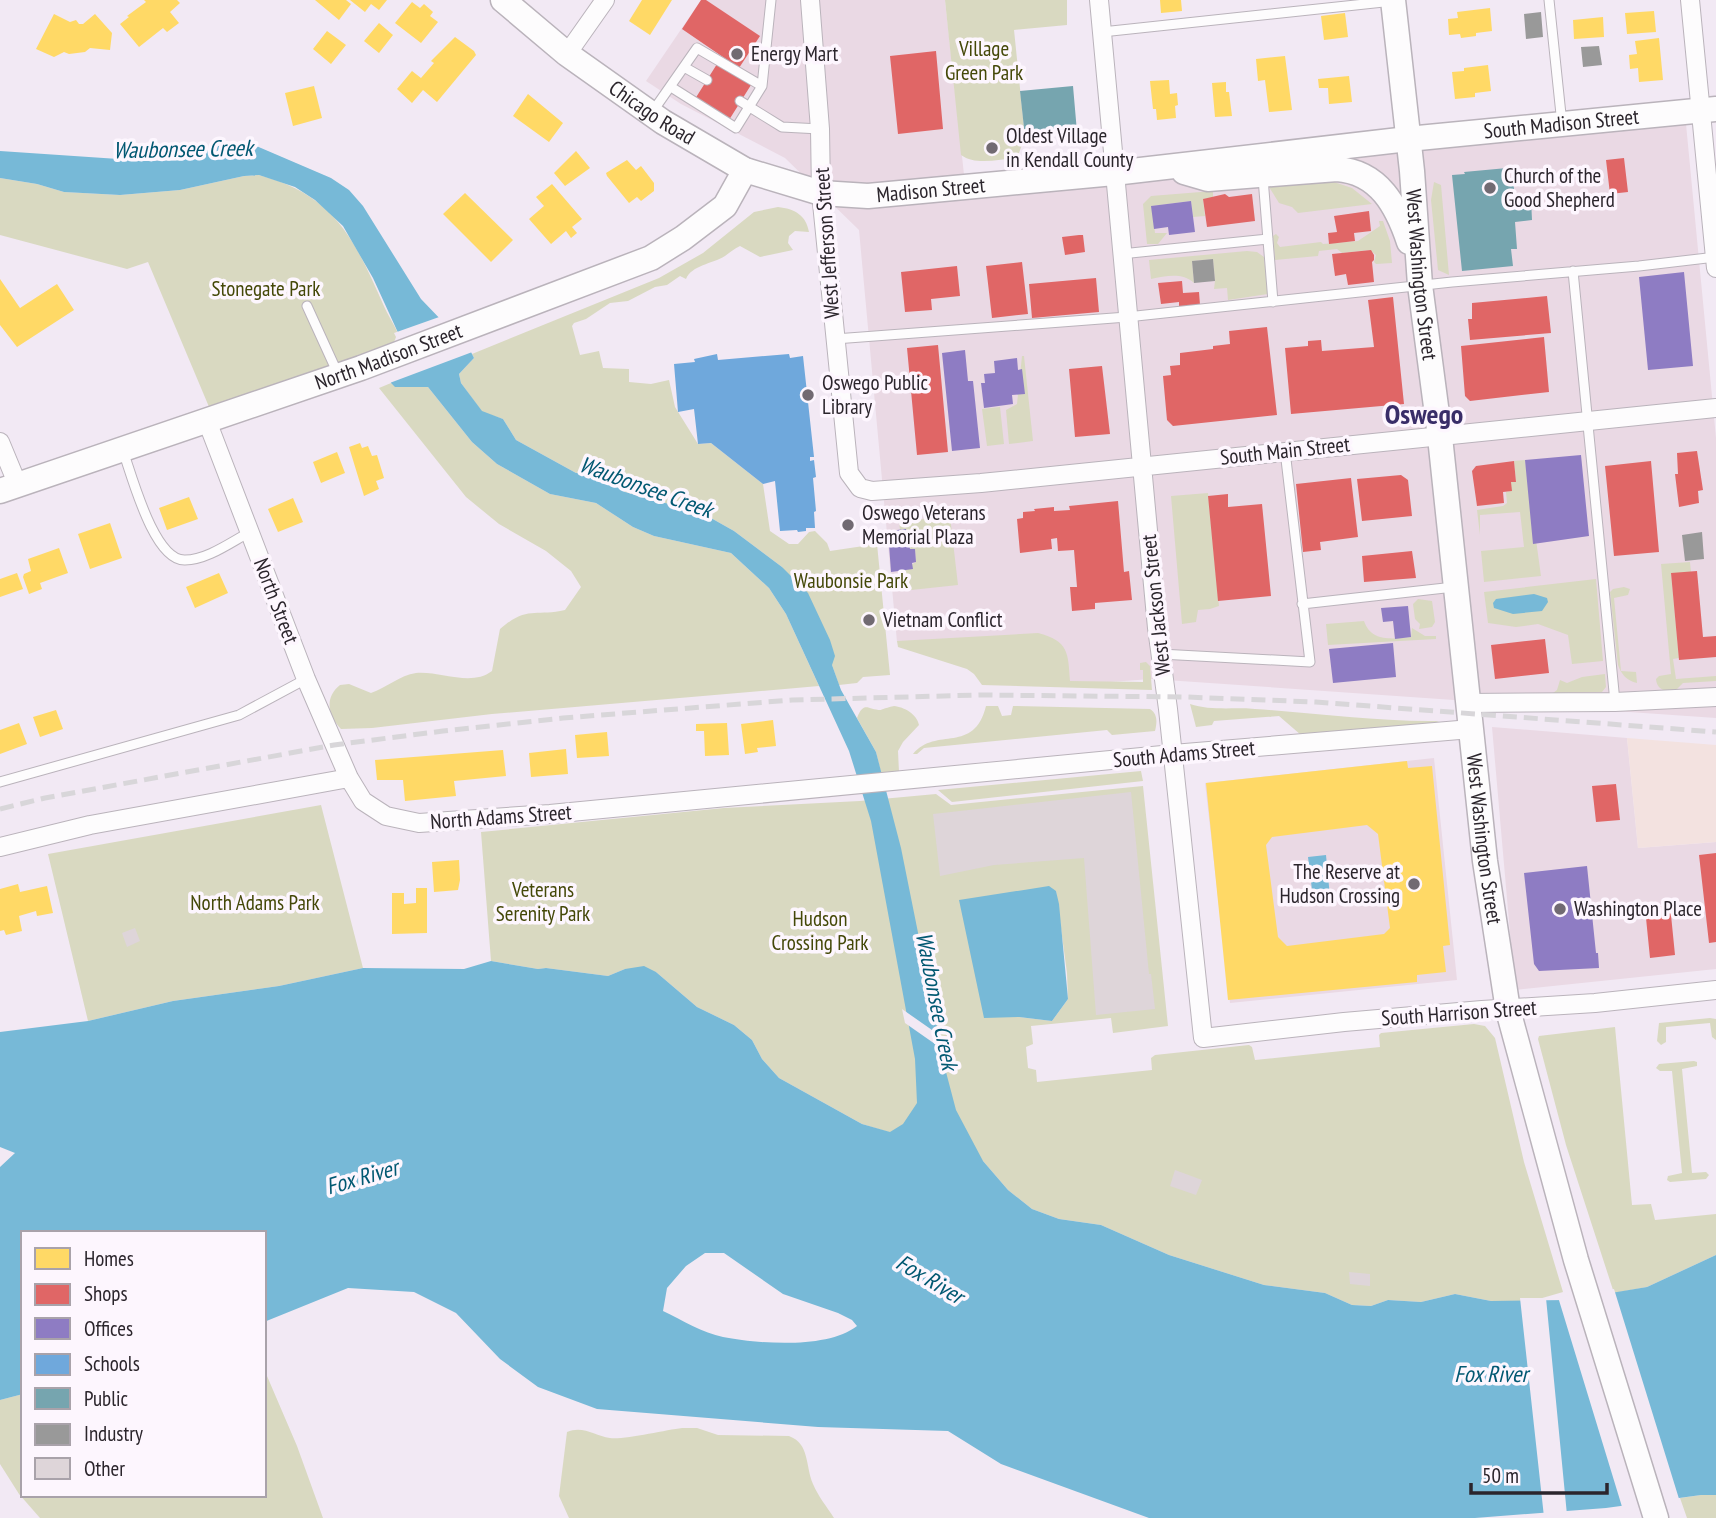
<svg xmlns="http://www.w3.org/2000/svg" width="1716" height="1518" font-family="'PT Sans Narrow',sans-serif">
<style>
.commercial{fill:#ead9e4}
.industrial{fill:#f3e2e0}
.green{fill:#d9d9c1;fill-rule:evenodd}
.water{fill:#77b9d7;fill-rule:evenodd}
.pier{fill:#f2e9f4}
.homes{fill:#ffd966;fill-rule:evenodd}
.shops{fill:#e06666}
.offices{fill:#8e7cc3}
.schools{fill:#6fa8dc}
.public{fill:#76a5af}
.industry{fill:#999}
.building{fill:#ded5d9}
.lines{fill:none;stroke-linecap:round;stroke-linejoin:round}
.lane-casing{stroke:#bab3bb;stroke-width:11}
.street-casing{stroke:#bab3bb;stroke-width:20}
.secondary-casing{stroke:#bab3bb;stroke-width:27}
.lane{stroke:#fdfcfd;stroke-width:9}
.street{stroke:#fdfcfd;stroke-width:18}
.secondary{stroke:#fdfcfd;stroke-width:24}
.rail{stroke:#d8d6d9;stroke-width:5;stroke-dasharray:14 7;stroke-linecap:butt}
.poi-dot{fill:#716a72;stroke:#fdf6fe;stroke-width:2.5}
.labels{text-anchor:middle;stroke-width:7;stroke-linejoin:round;paint-order:stroke}
.park-label{font-size:21px;fill:#444808;stroke:#fdf6fe}
.poi-label{font-size:21px;fill:#2b252c;stroke:#fdf6fe;text-anchor:start}
.street-label{font-size:21px;fill:#2b252c;stroke:#fdf6fe}
.water-label{font-size:23px;font-style:italic;fill:#025872;stroke:#fdf6fe}
.district-label{font-size:28px;font-weight:bold;fill:#392d68;stroke:#fdf6fe}
</style>
<rect width="100%" height="100%" fill="#f2e9f4"/>
<path class="commercial" d="M701 0H945L966 193 1686 124 1716 438V718L1151 679 1070 685 897 642 859 230 785 158 681 104 646 81Z
M1492 727 1627 738 1638 848 1716 842V969L1515 990Z
M1434 758 1457 980 1230 1003 1205 783Z"/>
<path class="industrial" d="M1627 738 1716 745V842L1638 848Z"/>
<path class="green" d="M945 0H1067V25L1014 30 1025 137 1017 158C999 159 976 166 961 155Z
M259 175C334 195 354 238 383 304 388 316 395 325 400 338L396 347 212 414 148 262 127 269 0 235V178L37 184 64 192 120 195 180 190 244 176Z
M1331 181 1352 188 1372 204 1298 213 1292 207 1279 203 1269 187Z
M1434 182 1441 185 1449 275 1438 270 1431 200Z
M1213 191V198L1203 199 1205 216 1193 217 1191 201 1152 206 1155 233H1167L1158 244H1147L1143 204 1151 196Z
M778 207C795 209 806 215 809 232L795 231 789 236 788 243 793 250 760 257 740 246C734 249 730 252 725 256 712 264 692 265 686 279L680 276 667 285 655 287 628 301 610 303 586 319 574 323 572 326 580 355 599 351 603 368 629 369V382L651 384 669 380 675 407 698 444 711 443 763 484 770 531 789 544H798L809 532 815 531 827 543 830 551 877 544 890 675 863 677 857 683 839 685 832 665 782 567 734 531 702 513 625 492 594 471 576 473 516 440 503 419 482 412 461 383 459 374 474 358 472 354 659 278 703 253 754 212Z
M1379 221H1383L1390 241 1392 263 1376 264 1374 262 1376 255 1370 250 1342 253 1337 249 1319 251 1318 256 1275 260 1273 236 1276 234 1279 237 1277 243 1280 247 1321 242 1323 244 1358 241 1380 226Z
M1247 251 1257 252 1264 257 1268 294 1228 300 1227 288 1214 289 1215 281 1213 259 1192 261 1194 283C1182 272 1166 276 1151 279L1149 260Z
M1022 356H1024L1033 441 1009 444 1006 410 1017 404Z
M391 383 396 387H428L472 442 497 464 550 494 596 503 633 527 654 536 731 553 769 588 786 614 819 686 492 714 372 728 341 729C328 715 324 698 340 685L349 684 371 693C386 688 400 675 416 673 441 671 471 687 492 671L500 629C528 605 535 617 565 610L581 587 571 571 546 551 499 524 466 497 379 388Z
M1000 407 1004 444 987 446 982 409Z
M1525 460 1541 576 1484 582 1481 551 1524 547 1520 512 1480 515V535L1477 510 1503 506 1507 503 1506 492 1511 491V482L1516 481 1514 461Z
M1208 493 1219 606 1210 609 1198 610 1196 622 1182 624 1171 496Z
M950 516 958 585 902 591 901 571 916 562 915 549H910L908 536 900 530 899 522Z
M1690 562 1691 572 1671 574 1679 658 1673 659 1676 679 1716 676V681L1683 683 1674 692C1665 691 1657 690 1656 679L1659 676 1671 674 1661 564Z
M1596 579 1603 661 1572 664 1568 635 1538 624 1516 627 1488 623 1484 592Z
M1624 587 1630 589 1628 595 1614 598 1621 671 1636 672 1637 683C1627 681 1621 674 1618 665L1610 592 1613 589Z
M1418 599 1432 601 1435 622 1432 627 1419 629 1420 624 1415 619 1413 604Z
M1364 621C1371 642 1392 639 1411 637L1412 628 1425 636H1436V639L1328 645 1326 624Z
M1038 633C1069 641 1068 653 1070 681L1143 682V670H1140V663L1146 662 1150 666 1152 690 982 685 974 674 967 669 898 647 897 641Z
M1605 674 1606 687 1602 692 1553 693 1557 690 1560 680 1567 683 1582 677Z
M1190 704C1210 711 1233 707 1255 709 1316 713 1377 722 1439 721L1431 724 1301 735 1279 716 1214 721 1212 725 1196 727Z
M894 706C904 707 917 714 919 725L903 742 898 751 899 772 881 773 876 752 857 718C864 700 868 710 881 710 882 709 893 706 894 706Z
M986 706H998L1002 716 1011 715 1013 706 1150 709C1158 714 1157 723 1155 731L1112 735 1107 730 924 748 917 754H913C936 726 974 755 986 706Z
M1141 771 1143 781 952 802 938 790Z
M1143 786 1168 1026 1113 1033 1111 1018 1031 1026 1033 1044 1026 1047 1028 1068 1036 1070 1037 1082 1152 1070 1151 1058 1155 1055 1249 1045 1252 1047 1255 1060 1380 1047 1379 1035 1381 1033 1474 1024 1485 1026 1495 1038 1524 1162 1563 1292 1532 1301H1491L1455 1294 1421 1302 1388 1300 1371 1306 1352 1305 1325 1293 1264 1285 1169 1255 1101 1225 1059 1219 1032 1209 1008 1190 983 1161 862 1124 779 1078 762 1059 752 1040 734 1025 697 1007 656 972 625 969 608 976 546 968 538 969 491 961 481 832 724 808 860 801 936 794 951 805ZM1056 891 1067 973 1068 999 1052 1021 1019 1017Z
M321 805 363 968 279 986 173 1001 88 1021 48 854Z
M1710 1018 1716 1019V1040L1712 1037 1710 1023 1666 1027V1042L1661 1045 1657 1041 1659 1023Z
M1615 1027 1632 1205 1651 1204 1655 1220 1716 1214V1255L1647 1287 1614 1293 1566 1145 1538 1039 1539 1036Z
M1694 1061 1697 1062V1066L1682 1069 1692 1173 1706 1172 1709 1175 1706 1179 1670 1182 1667 1180 1668 1176 1682 1173 1672 1071H1660L1656 1068 1659 1064Z
M264 1369 297 1446 323 1518H40L19 1494 0 1464V1400L23 1394V1495H264Z
M682 1428H697L718 1435 789 1436C810 1444 805 1465 813 1484 818 1496 827 1507 834 1518H569L559 1496 567 1432C583 1425 595 1436 610 1438 623 1440 666 1430 682 1428Z
M1701 1495H1716V1518H1687L1680 1498Z"/>
<path class="water" d="M247 142 331 178 349 190 363 206 421 299 470 350 474 358 459 374 461 383 482 411 503 419 516 440 576 473 594 471 625 492 702 513 734 531 782 567 808 593 830 640 835 656 832 665 841 690 876 752 901 848 946 1072 956 1110 983 1161 1008 1190 1032 1209 1059 1219 1101 1225 1169 1255 1264 1285 1325 1293 1352 1305 1371 1306 1388 1300 1421 1302 1455 1294 1491 1301 1569 1300 1647 1287 1716 1255V1495H1701L1606 1508 1475 1518H1149L1001 1464 948 1431 818 1427 597 1409 538 1387 500 1359 456 1313 414 1292 348 1288 264 1322V1233H23V1394L0 1400V1167L15 1153 0 1147V1032L88 1021 173 1001 279 986 363 968 464 969 491 961 538 969 546 968 608 976 625 969 644 966 656 972 697 1007 734 1025 752 1040 762 1059 779 1078 862 1124 890 1132 903 1124 917 1103 915 1059 871 821 849 751 786 614 769 588 731 553 654 536 633 527 596 503 550 494 497 464 472 442 428 387H395L391 383 385 363 400 337 373 278 343 226 315 200 295 187 259 175 244 176 180 190 120 195 64 192 37 184 0 178V151L148 161 176 160 211 147ZM705 1253H724L783 1294 838 1313 852 1320 857 1326C828 1349 759 1344 723 1337 703 1333 682 1320 663 1311L667 1288 686 1266Z
M1534 594 1547 598 1548 602 1542 611 1513 614 1494 608 1493 603 1496 599Z
M1326 855 1330 897 1313 898 1308 857Z
M1049 886 1056 891 1059 904 1068 999 1052 1021 1019 1017 984 1018 959 900Z"/>
<path class="pier" d="M442 316 475 351 387 384 382 363 393 345 396 337 394 333Z
M902 1009 942 1037 945 1051 905 1023Z
M1614 1289 1680 1502 1623 1510 1558 1297Z
M1520 1298H1546L1567 1515 1544 1517Z"/>
<path class="homes" d="M144 0H177L180 3 170 12 179 23 167 32 163 28 139 47 120 24 129 17 127 16 146 2Z
M315 0H346L351 4 339 20Z
M350 0H387L379 10 371 4 365 12Z
M642 0H672L650 35 629 21Z
M1160 0H1181L1182 11 1161 13Z
M412 2 420 8 424 4 433 12 430 16 438 22 421 43 395 23Z
M1490 8 1492 31 1476 33V36L1461 38 1460 34 1449 35 1448 19 1458 18 1457 12Z
M1654 11 1656 32 1627 34 1625 13Z
M1345 13 1348 37 1324 40 1321 16Z
M54 14 70 22 76 20 79 24H83L95 14 112 33 110 50 90 48 85 52 69 54 64 52 54 57 36 49Z
M1603 17 1604 37 1574 39 1573 20Z
M379 23 393 35 379 53 364 41Z
M327 31 346 45 331 64 313 49Z
M455 37 474 51 476 55 437 102 423 90 412 103 397 89 412 71 421 78 434 63 431 61Z
M1659 38 1663 80 1639 82 1638 68 1630 69 1629 55 1637 54 1635 41Z
M1285 56 1292 110 1269 112 1265 80 1258 81 1256 59Z
M1488 65 1491 91 1475 93V97L1455 99 1452 72 1464 71V68Z
M1349 76 1352 102 1329 104 1328 88H1319L1318 79Z
M1169 80 1170 94 1177 93 1178 105 1175 106 1176 118 1157 120 1156 109H1153L1150 81Z
M1226 82V92H1229L1232 116 1215 117 1212 83Z
M314 86 322 118 293 126 285 93Z
M528 94 563 123 549 142 513 116Z
M576 151 590 168 565 186 554 173Z
M627 160 636 170 641 166 654 183V191L641 201 637 197 629 203 607 176 606 173Z
M552 184 582 219 572 227 577 233 571 238 566 231 551 244 529 219 544 206 536 197Z
M465 193 513 240 491 262 443 214Z
M0 279 20 308 57 284 74 310 17 347 0 325Z
M360 443 362 448 368 446 372 456 377 455 384 478 376 481 379 489 364 496 349 447Z
M337 452 345 473 321 483 313 462Z
M189 497 198 519 167 530 159 508Z
M293 498 303 522 278 532 268 509Z
M110 523 122 558 90 569 78 534Z
M59 548 68 573 40 583 42 589 29 594 23 577 24 574 31 571 28 559Z
M17 573 23 589 0 597V579Z
M219 573 228 593 195 608 186 587Z
M56 710 63 729 40 737 33 717Z
M773 720 776 746 757 748 758 752 745 754 741 724Z
M19 723 27 744 0 754V730Z
M727 723 729 755 705 756 704 731H696V724Z
M607 732 609 756 577 758 575 735Z
M566 749 568 774 531 777 529 753Z
M503 750 506 776 454 781 456 796 405 801 403 780H377L375 760Z
M1407 761 1408 768 1432 766 1450 945 1443 946 1446 972 1417 975V982L1228 1000 1206 783ZM1367 825 1378 834 1390 928 1384 934 1287 946 1278 937 1266 845 1272 837Z
M459 860 460 880 458 890 434 892 432 862Z
M18 884 20 892 47 886 53 913 37 916 36 911 19 916 22 931 6 935 4 930 0 931V889Z
M416 888H427V933L392 934V893H404V904L416 903Z"/>
<path class="shops" d="M701 0H706L760 36 739 68 682 29Z
M936 51 943 129 898 134 890 56Z
M717 64 751 85 729 120 695 99Z
M1624 158 1628 192 1610 194 1606 160Z
M1225 194 1229 197 1252 194 1255 221 1207 227 1203 199Z
M1369 211 1371 231 1354 233 1355 241 1329 244 1328 233 1337 232 1334 216Z
M1079 235H1083L1085 252 1065 255 1062 237Z
M1371 250 1374 255V260L1372 262 1374 282 1348 285 1346 274 1335 276 1332 254Z
M1022 262 1028 314 992 318 986 266Z
M957 266 960 296 931 299 932 310 905 312 901 272Z
M1096 278 1099 312 1032 318 1029 284Z
M1182 281 1183 293 1199 292 1200 305 1179 307V302L1161 304 1158 283Z
M1547 296 1551 333 1470 340 1468 319H1472V303Z
M1393 297 1404 404 1291 414 1285 348 1308 346V341L1321 340 1322 351 1374 347 1368 300Z
M1267 327 1277 415 1173 426 1167 420 1163 376 1171 375 1170 366 1180 365V353L1213 349V346L1230 344 1229 331Z
M1544 337 1549 392 1470 401 1465 396 1461 346Z
M938 345 948 452 917 455 907 348Z
M1102 366 1110 434 1075 437 1069 369Z
M1697 451 1703 490 1698 491 1699 503 1679 507 1675 474H1678L1677 453Z
M1514 461 1516 482H1511L1512 491 1503 492 1504 503 1477 506 1472 471 1476 466Z
M1651 461 1659 552 1614 556 1605 466Z
M1401 475 1408 480 1412 516 1362 521 1357 479Z
M1351 478 1358 537 1320 542 1321 550 1303 552 1296 484Z
M1228 494V507L1262 504 1271 596 1218 601 1208 496Z
M1118 501 1124 572 1129 571 1132 600 1095 603V609L1072 611 1070 587H1077L1074 550 1058 551 1057 538 1051 539 1052 549 1020 553 1017 519 1023 518V512L1035 511 1034 509 1054 507V511L1070 510 1069 506Z
M1412 551 1416 578 1364 582 1362 556Z
M1697 571 1703 637 1716 636V657L1679 660 1671 573Z
M1545 639 1549 673 1495 679 1491 645Z
M1616 784 1620 820 1596 822 1592 786Z
M1716 853V942L1709 943 1699 855Z
M1670 905 1675 955 1650 958 1645 908Z"/>
<path class="offices" d="M1191 201 1195 232 1169 235 1168 227 1154 229 1151 206Z
M1684 272 1693 366 1648 370 1639 277Z
M965 350 968 381H973L980 448 952 451 942 353Z
M1017 358 1018 370 1022 369 1025 394 1012 395 1013 404 984 408 981 383H985L984 374 995 373 994 361Z
M1581 455 1589 536 1533 544 1525 460Z
M906 529 910 549H915L916 562 912 563 913 569 891 572 888 531Z
M1408 606 1411 637 1395 639 1393 621 1383 622 1381 608Z
M1393 643 1396 677 1333 683 1329 649Z
M1587 866 1596 953H1598L1599 968 1539 971 1534 964 1524 873Z"/>
<path class="schools" d="M717 354 718 360 789 354 790 358 803 356 814 457H810V461L814 460 816 477 813 478 816 511 814 512 815 528H806V531L798 532 797 530 780 531 775 481 763 484 711 443 698 444 694 409 678 412 674 364 695 362 694 359Z"/>
<path class="public" d="M1073 86 1077 132 1025 137 1020 91Z
M1507 168 1508 177 1513 181 1514 189 1511 193H1517L1518 201 1531 199 1532 220 1515 222 1517 249H1511L1513 266 1462 271 1452 175 1465 174 1464 172Z"/>
<path class="industry" d="M1541 12 1543 37 1526 39 1524 14Z
M1599 46 1602 65 1583 67 1581 47Z
M1213 259 1215 281 1194 283 1192 261Z
M1702 532 1704 559 1685 561 1682 535Z"/>
<path class="building" d="M1131 792 1149 974H1151L1155 1009 1096 1015 1084 858 994 865 940 876 933 814Z
M135 928 140 941 127 947 122 933Z
M1175 1170 1202 1180 1196 1195 1170 1186Z
M1349 1272 1370 1274V1286L1350 1284Z"/>
<g class="lines">
<g class="lane-casing">
<path id="lane" d="M1549 0 1562 124
M1102 32 1393 1
M684 67 707 80
M671 87 736 128 762 86 771 0
M740 101 782 127 820 129
M653 111 697 48 762 86
M1263 178 1273 302
M1121 254 1268 239
M1573 271 1615 702
M307 306 338 374
M835 339 1127 317 1452 282 1639 266 1716 257
M123 451C132 476 154 561 185 560 207 560 231 542 250 532
M1302 604 1454 587
M1160 654 1310 662 1285 451
M0 782 239 715 306 679"/>
</g>
<g class="street-casing">
<path id="street" d="M810 0 820 129 821 193 849 473 860 488 872 491 981 483 1716 408
M1099 0 1157 628 1168 709 1203 1038 1344 1022 1482 1010 1595 1003 1716 990
M1690 0 1716 268
M567 54 605 0
M207 421 306 679 349 778 363 801 386 816 419 823 550 814 1173 754 1471 729
M0 442 17 483
M1467 703 1615 702 1716 697
M0 847 90 825 349 778"/>
</g>
<g class="secondary-casing">
<g id="secondary">
<path id="s1" d="M503 0 567 54 663 122 745 170 821 193 868 196 954 188 1114 173 1408 139 1716 109"/>
<path id="s2" d="M1393 0 1412 171 1420 285 1440 437 1485 861 1508 1010 1576 1260 1656 1518"/>
<path d="M1184 172 1208 179 1337 169C1379 172 1397 206 1409 242"/>
<path id="s3" d="M0 491 361 368 651 258 683 238 725 206 745 170"/>
</g>
</g>
<use href="#lane" class="lane"/>
<use href="#street" class="street"/>
<use href="#secondary" class="secondary"/>
<path class="rail" d="M0 809 45 798 334 745 443 731 563 718 792 700 981 695 1186 697 1316 702 1716 732"/>
</g>
<g class="poi-dot">
<circle cx="737" cy="54" r="7"/>
<circle cx="992" cy="148" r="7"/>
<circle cx="1490" cy="188" r="7"/>
<circle cx="808" cy="395" r="7"/>
<circle cx="848" cy="525" r="7"/>
<circle cx="869" cy="620" r="7"/>
<circle cx="1414" cy="884" r="7"/>
<circle cx="1560" cy="909" r="7"/>
</g>
<g class="labels">
<g class="park-label">
<text x="984" y="56">Village<tspan x="984" dy="24">Green Park</tspan></text>
<text x="266" y="296">Stonegate Park</text>
<text x="851" y="588">Waubonsie Park</text>
<text x="543" y="897">Veterans<tspan x="543" dy="24">Serenity Park</tspan></text>
<text x="255" y="910">North Adams Park</text>
<text x="820" y="926">Hudson<tspan x="820" dy="24">Crossing Park</tspan></text>
</g>
<g class="poi-label">
<text x="751" y="61">Energy Mart</text>
<text x="1006" y="143">Oldest Village<tspan x="1006" dy="24">in Kendall County</tspan></text>
<text x="1504" y="183">Church of the<tspan x="1504" dy="24">Good Shepherd</tspan></text>
<text x="822" y="390">Oswego Public<tspan x="822" dy="24">Library</tspan></text>
<text x="862" y="520">Oswego Veterans<tspan x="862" dy="24">Memorial Plaza</tspan></text>
<text x="883" y="627">Vietnam Conflict</text>
<text x="1400" y="879" text-anchor="end">The Reserve at<tspan x="1400" dy="24">Hudson Crossing</tspan></text>
<text x="1574" y="916">Washington Place</text>
</g>
<g class="street-label">
<text dy="7" stroke="none"><textPath href="#s1" startOffset="187">Chicago Road</textPath></text>
<text dy="7" stroke="none"><textPath href="#s1" startOffset="1120">South Madison Street</textPath></text>
<text dy="7" stroke="none"><textPath href="#s1" startOffset="486">Madison Street</textPath></text>
<text transform="translate(827 243) rotate(-94)" y="7">West Jefferson Street</text>
<text dy="7" stroke="none"><textPath href="#s2" startOffset="276">West Washington Street</textPath></text>
<text dy="7" stroke="none"><textPath href="#s3" startOffset="411">North Madison Street</textPath></text>
<text transform="translate(1285 451) rotate(-6)" y="7">South Main Street</text>
<text transform="translate(276 601) rotate(69)" y="7">North Street</text>
<text transform="translate(1156 605) rotate(-96)" y="7">West Jackson Street</text>
<text transform="translate(1184 754) rotate(-5)" y="7">South Adams Street</text>
<text transform="translate(501 817) rotate(-4)" y="7">North Adams Street</text>
<text dy="7" stroke="none"><textPath href="#s2" startOffset="844">West Washington Street</textPath></text>
<text transform="translate(1459 1013) rotate(-4)" y="7">South Harrison Street</text>
</g>
<g class="water-label">
<text transform="translate(183 149) rotate(-1)" y="8">Waubonsee Creek</text>
<text transform="translate(646 487) rotate(20)" y="8">Waubonsee Creek</text>
<text transform="translate(937 1001) rotate(79)" y="8">Waubonsee Creek</text>
<text transform="translate(362 1177) rotate(-16)" y="8">Fox River</text>
<text transform="translate(930 1279) rotate(31)" y="8">Fox River</text>
<text x="1491" y="1382">Fox River</text>
</g>
<g class="district-label">
<text x="1424" y="424">Oswego</text>
</g>
</g>
<rect x="21" y="1231" width="245" height="266" fill="#fdf6fe" stroke="#a9a2aa" stroke-width="2"/>
<rect x="35" y="1248" width="35" height="21" fill="#ffd966" stroke="#a9a2aa" stroke-width="2"/>
<text x="84" y="1266" font-size="21" fill="#2b252c">Homes</text>
<rect x="35" y="1284" width="35" height="21" fill="#e06666" stroke="#a9a2aa" stroke-width="2"/>
<text x="84" y="1301" font-size="21" fill="#2b252c">Shops</text>
<rect x="35" y="1318" width="35" height="21" fill="#8e7cc3" stroke="#a9a2aa" stroke-width="2"/>
<text x="84" y="1336" font-size="21" fill="#2b252c">Offices</text>
<rect x="35" y="1354" width="35" height="21" fill="#6fa8dc" stroke="#a9a2aa" stroke-width="2"/>
<text x="84" y="1371" font-size="21" fill="#2b252c">Schools</text>
<rect x="35" y="1388" width="35" height="21" fill="#76a5af" stroke="#a9a2aa" stroke-width="2"/>
<text x="84" y="1406" font-size="21" fill="#2b252c">Public</text>
<rect x="35" y="1424" width="35" height="21" fill="#999999" stroke="#a9a2aa" stroke-width="2"/>
<text x="84" y="1441" font-size="21" fill="#2b252c">Industry</text>
<rect x="35" y="1458" width="35" height="21" fill="#ded5d9" stroke="#a9a2aa" stroke-width="2"/>
<text x="84" y="1476" font-size="21" fill="#2b252c">Other</text>
<path d="M1471 1483v10h136v-10" fill="none" stroke="#2b252c" stroke-width="3.5"/>
<text x="1482" y="1483" font-size="21" fill="#2b252c" stroke="#fdf6fe" stroke-width="5" paint-order="stroke">50 m</text>
</svg>
